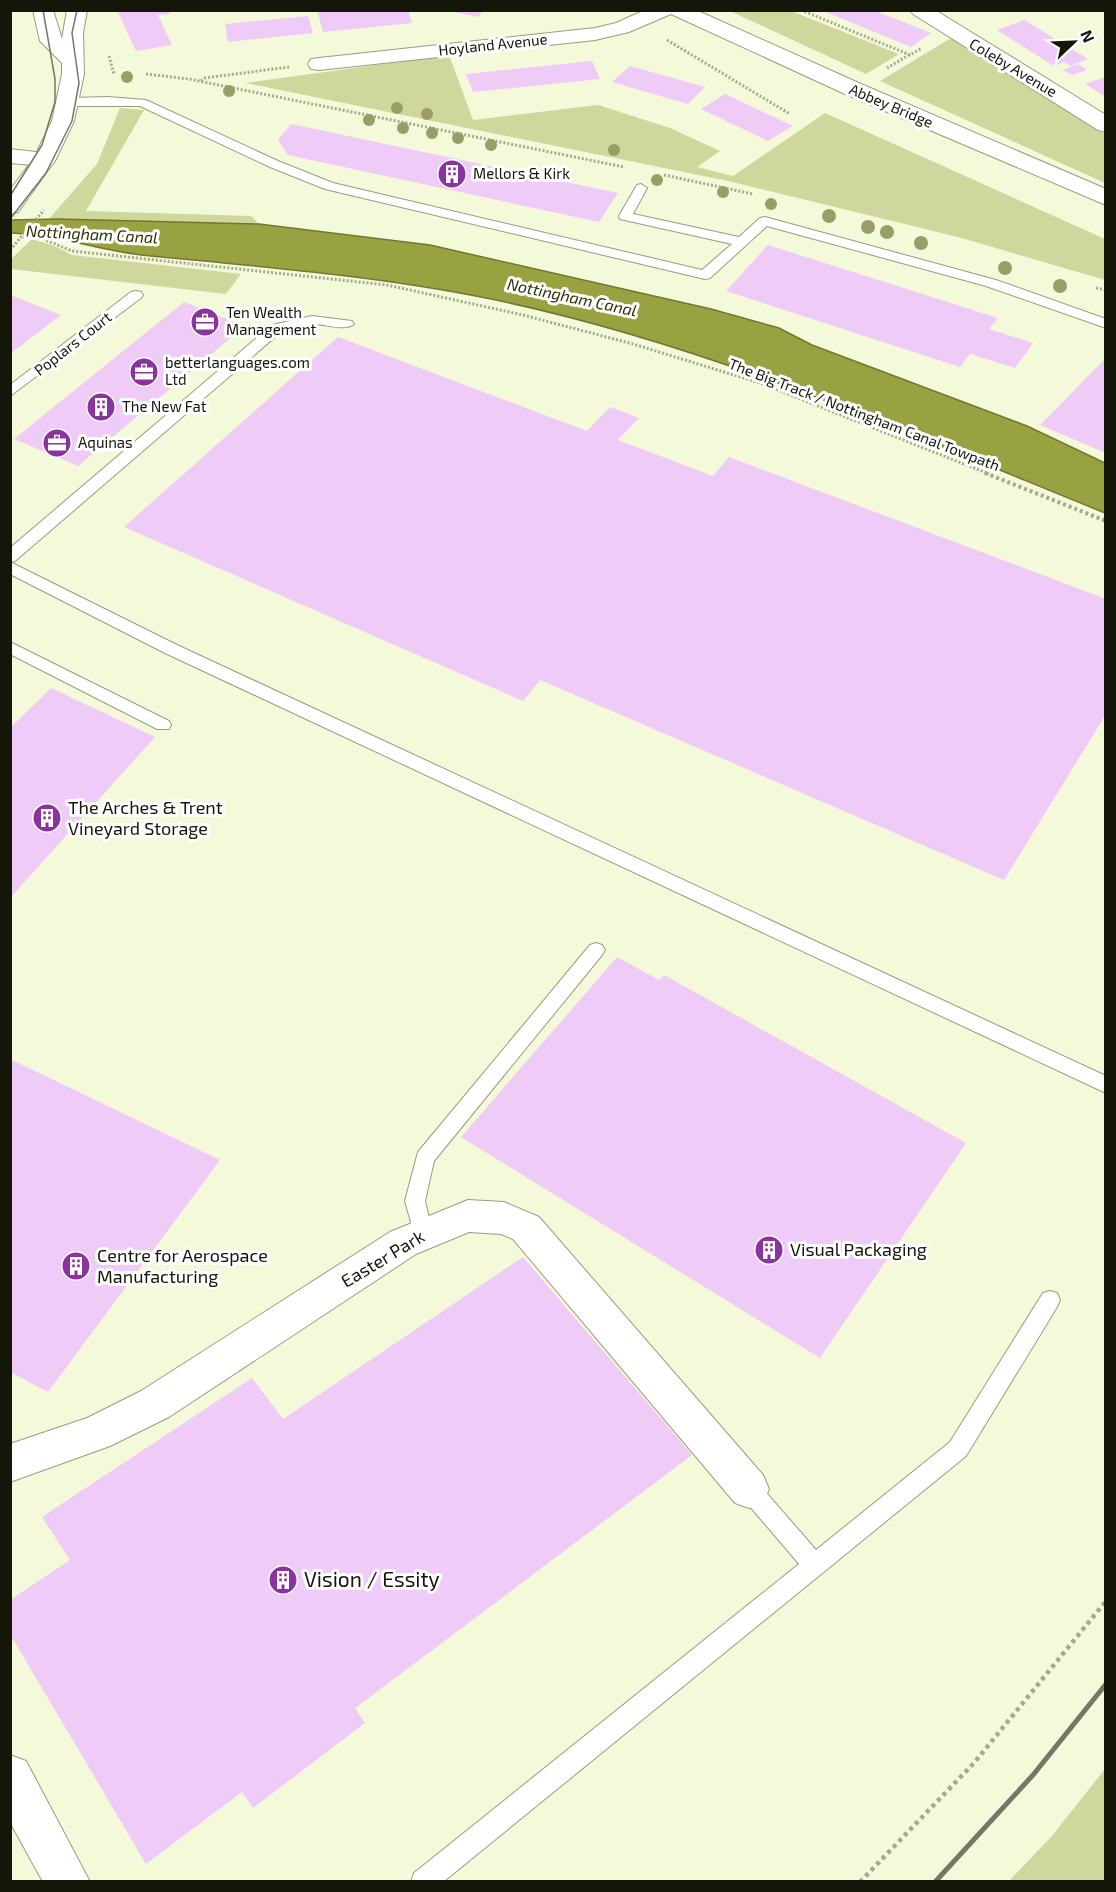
<svg xmlns="http://www.w3.org/2000/svg" width="1116" height="1892" font-family="'Exo 2',sans-serif">
<style>
.green{fill:#cfd79c}
.water{fill:#99a241;stroke:#717830;stroke-width:1.5}
.building{fill:#efcbf8}
.lines{fill:none;stroke-linecap:round;stroke-linejoin:round}
.service-casing{stroke:#999d7f;stroke-width:2}
.minor-casing{stroke:#999d7f;stroke-width:2}
.tertiary-casing{stroke:#999d7f;stroke-width:2}
.primary-casing{stroke:#999d7f;stroke-width:2}
.path-far2{stroke:#a5a990;stroke-width:3;stroke-dasharray:2 2;stroke-linecap:butt}
.path-far1{stroke:#a5a990;stroke-width:4;stroke-dasharray:3 3;stroke-linecap:butt}
.path{stroke:#a5a990;stroke-width:4.5;stroke-dasharray:4 4;stroke-linecap:butt}
.service{fill:#fff;fill-rule:evenodd}
.minor{fill:#fff;fill-rule:evenodd}
.tertiary{fill:#fff;fill-rule:evenodd}
.primary{fill:#fff;fill-rule:evenodd}
.tram{stroke:#757864;stroke-width:1.5}
.rail{stroke:#757864;stroke-width:5}
.path-bridge{stroke:#a5a990;stroke-width:3;stroke-dasharray:2 2;stroke-linecap:butt}
.tree{fill:#999e67}
.labels{text-anchor:middle;stroke-width:6;stroke-linejoin:round;paint-order:stroke}
.far-street-label{font-size:15px;fill:#14160a;stroke:#fff}
.far-poi-label{font-size:15px;fill:#14160a;stroke:#fff;text-anchor:start}
.far-water-label{font-size:16px;font-style:italic;fill:#2d3006;stroke:#fff}
.poi-label{font-size:18px;fill:#14160a;stroke:#fff;text-anchor:start}
.street-label{font-size:18px;fill:#14160a;stroke:#fff}
.near-poi-label{font-size:21px;fill:#14160a;stroke:#fff;text-anchor:start}
</style>
<rect width="100%" height="100%" fill="#f4f9d9"/>
<path class="green" d="M730 11H791L899 54 866 74Z
M951 38 1105 134V183L880 81Z
M449 55 473 120 598 105 670 128 720 151 697 167 733 176 825 113 1105 239V280L958 237 728 181 245 83Z
M120 108 144 110 86 211 251 216 259 224 48 220 97 164Z
M32 239 52 245 72 255 241 274 226 294 11 269V259Z
M1105 1769V1881H1009L1051 1837Z"/>
<path class="water" d="M57 219 259 224 430 245 711 309 779 328 812 345 1027 426 1105 463V513C905 432 704 343 491 299 379 276 265 267 151 256 103 252 58 234 11 233V220Z"/>
<path class="building" d="M125 10H168L170 14 158 15 172 45 136 51 118 12Z
M317 10H408L412 23 323 32Z
M444 10H483L479 17Z
M821 10H873L931 33 911 47Z
M308 16 313 33 228 42 225 24Z
M1024 20 1067 46 1088 59 1070 66 1064 62 1054 66 997 30Z
M592 61 600 79 473 92 466 74Z
M1078 64 1087 70 1072 75 1063 70Z
M630 66 648 71 705 87 688 104 612 82Z
M1106 76V97L1085 84 1102 78Z
M725 94 793 126 768 141 701 109Z
M291 124 618 193 599 222 288 155 278 140Z
M768 245 998 318 989 329 1033 343 1015 368 970 354 960 367 726 291Z
M10 295 61 315 10 354Z
M184 302 245 326 78 466 14 439Z
M338 337 587 431 610 407 639 418 618 440 713 476 729 457 1106 599V714L1004 880 540 680 523 701 124 527Z
M1106 358V453L1040 425Z
M51 688 155 737 10 898V728Z
M617 957 659 980 664 975 966 1143 820 1358 461 1137Z
M10 1059 220 1160 48 1392 10 1372Z
M523 1257 692 1455 355 1708 365 1723 253 1808 242 1792 146 1864 10 1634V1600L70 1560 42 1517 252 1378 283 1419Z"/>
<g class="lines">
<g class="service-casing">
<path id="service" d="M108 97 146 100 278 161 333 183 702 270 732 244 620 219 619 216 637 185 641 184 647 188 633 214 739 237 760 218 765 217 996 280 1106 319V328L986 286 767 226 710 278 705 279 325 189 270 167 140 106H67L61 102 67 98Z
M136 291 141 292 143 295 141 298 10 396V385L131 292Z
M312 316 352 321 354 324C345 332 323 323 311 324 300 324 291 327 282 331L15 561 10 562V548L272 325Z
M10 562 177 645 1106 1076V1093L165 653 10 574Z
M10 642 169 721 171 725 169 729H157L10 654Z
M596 943 602 945 605 950 602 955 434 1161 425 1201 433 1234 430 1240 423 1243 416 1240 405 1201 418 1152 590 945Z
M1050 1291 1057 1293 1060 1300 1057 1307 966 1456 443 1882H411L414 1873 799 1564 741 1496 738 1489 741 1482 749 1479 757 1482 816 1550 950 1442 1043 1293Z"/>
</g>
<g class="minor-casing">
<path id="minor" d="M645 10H674L671 14 629 32 595 40 319 70 311 69 308 64 311 59 319 58 595 28 616 23Z
M910 10H935L1106 115V132L1098 130 913 14Z
M10 149 53 154 56 159 53 164 45 166 10 163Z
M468 1200 504 1202 539 1217 763 1475 769 1489 763 1503 749 1508 735 1503 513 1239 501 1234 469 1232 416 1254 169 1417 110 1446 10 1482V1444L87 1418 141 1391 390 1232Z
M10 1755 26 1761 90 1882H43L10 1822Z"/>
</g>
<g class="tertiary-casing">
<path id="tertiary" d="M33 10H53L62 39 67 10H87L83 33 84 74 74 121 56 159 18 212 10 214V190L34 158 52 121 62 74V63L40 41Z"/>
</g>
<g class="primary-casing">
<path id="primary" d="M668 10H696L861 84 1106 189V205L845 94 671 14Z"/>
</g>
<path class="path-far2" d="M801 10 910 55 922 48
M667 40 790 114
M109 56 114 74
M887 68 909 55
M146 74 189 79 624 167
M201 81 205 78 289 67
M664 175 753 194
M23 237H38L72 251 387 285 523 315 633 344 760 383 989 474
M1096 288 1106 290"/>
<path class="path-far1" d="M985 473 1106 521"/>
<path class="path" d="M860 1882 974 1763 1106 1601"/>
<use href="#service" class="service"/>
<use href="#minor" class="minor"/>
<use href="#tertiary" class="tertiary"/>
<use href="#primary" class="primary"/>
<path class="tram" d="M10 196 42 145 55 102V79L43 10
M10 219 46 173 72 121 79 83 72 33 77 10"/>
<path class="rail" d="M935 1882 1033 1775 1106 1684"/>
<path class="path-bridge" d="M10 250 44 210"/>
</g>
<g class="tree">
<circle cx="127" cy="77" r="6"/>
<circle cx="229" cy="91" r="6"/>
<circle cx="397" cy="108" r="6"/>
<circle cx="427" cy="114" r="6"/>
<circle cx="369" cy="120" r="6"/>
<circle cx="403" cy="128" r="6"/>
<circle cx="432" cy="133" r="6"/>
<circle cx="458" cy="138" r="6"/>
<circle cx="491" cy="145" r="6"/>
<circle cx="614" cy="150" r="6"/>
<circle cx="657" cy="180" r="6"/>
<circle cx="723" cy="192" r="6"/>
<circle cx="771" cy="204" r="6"/>
<circle cx="829" cy="216" r="7"/>
<circle cx="868" cy="227" r="7"/>
<circle cx="887" cy="232" r="7"/>
<circle cx="921" cy="243" r="7"/>
<circle cx="1005" cy="268" r="7"/>
<circle cx="1060" cy="286" r="7"/>
</g>
<defs>
<g id="building-disc" transform="scale(1.5)"><circle r="9.5" fill="#8a329f" stroke="#fff"/><path d="M-4-6H4V6H1V3H-1V6H-4ZM-2.5-4.3h1.7v1.8h-1.7ZM.8-4.3h1.7v1.8H.8ZM-2.5-1h1.7V.8h-1.7ZM.8-1h1.7V.8H.8Z" fill="#fff"/></g>
<g id="office-disc" transform="scale(1.5)"><circle r="9.5" fill="#8a329f" stroke="#fff"/><path d="M-6-3h4V-5.5h4V-3h4V5H-6ZM-1-4.5V-3h2v-1.5ZM-6 0V1H6V0Z" fill="#fff"/></g>
</defs>
<g fill-rule="evenodd">
<use href="#building-disc" x="452" y="174"/>
<use href="#office-disc" x="205" y="322"/>
<use href="#office-disc" x="144" y="372"/>
<use href="#building-disc" x="101" y="407"/>
<use href="#office-disc" x="57" y="443"/>
<use href="#building-disc" x="47" y="818"/>
<use href="#building-disc" x="769" y="1250"/>
<use href="#building-disc" x="76" y="1266"/>
<use href="#building-disc" x="283" y="1580"/>
</g>
<g class="labels">
<g class="far-street-label">
<text transform="translate(493 45) rotate(-6)" y="5">Hoyland Avenue</text>
<text transform="translate(1013 68) rotate(31)" y="5">Coleby Avenue</text>
<text transform="translate(891 106) rotate(23)" y="5">Abbey Bridge</text>
<text transform="translate(73 344) rotate(-38)" y="5">Poplars Court</text>
<text transform="translate(864 415) rotate(21)" y="5">The Big Track / Nottingham Canal Towpath</text>
</g>
<g class="far-poi-label">
<text x="473" y="179">Mellors &amp; Kirk</text>
<text x="226" y="318">Ten Wealth<tspan x="226" dy="17">Management</tspan></text>
<text x="165" y="368">betterlanguages.com<tspan x="165" dy="17">Ltd</tspan></text>
<text x="122" y="412">The New Fat</text>
<text x="78" y="448">Aquinas</text>
</g>
<g class="far-water-label">
<text transform="translate(92 234) rotate(3)" y="6">Nottingham Canal</text>
<text transform="translate(572 297) rotate(12)" y="6">Nottingham Canal</text>
</g>
<g class="poi-label">
<text x="68" y="814">The Arches &amp; Trent<tspan x="68" dy="21">Vineyard Storage</tspan></text>
<text x="790" y="1256">Visual Packaging</text>
<text x="97" y="1262">Centre for Aerospace<tspan x="97" dy="21">Manufacturing</tspan></text>
</g>
<g class="street-label">
<text transform="translate(383 1259) rotate(-31)" y="6">Easter Park</text>
</g>
<g class="near-poi-label">
<text x="304" y="1587">Vision / Essity</text>
</g>
</g>
<rect width="1116" height="1892" fill="none" stroke="#14160a" stroke-width="24"/>
<g transform="translate(1074 42) rotate(67)" stroke="#ffffff" stroke-width="4.5" paint-order="stroke">
<path d="M0-4.5L10 22L0 15L-10 22Z" fill="#14160a"/>
<text y="-9" font-size="16" font-weight="bold" text-anchor="middle" fill="#14160a">N</text>
</g>
</svg>
